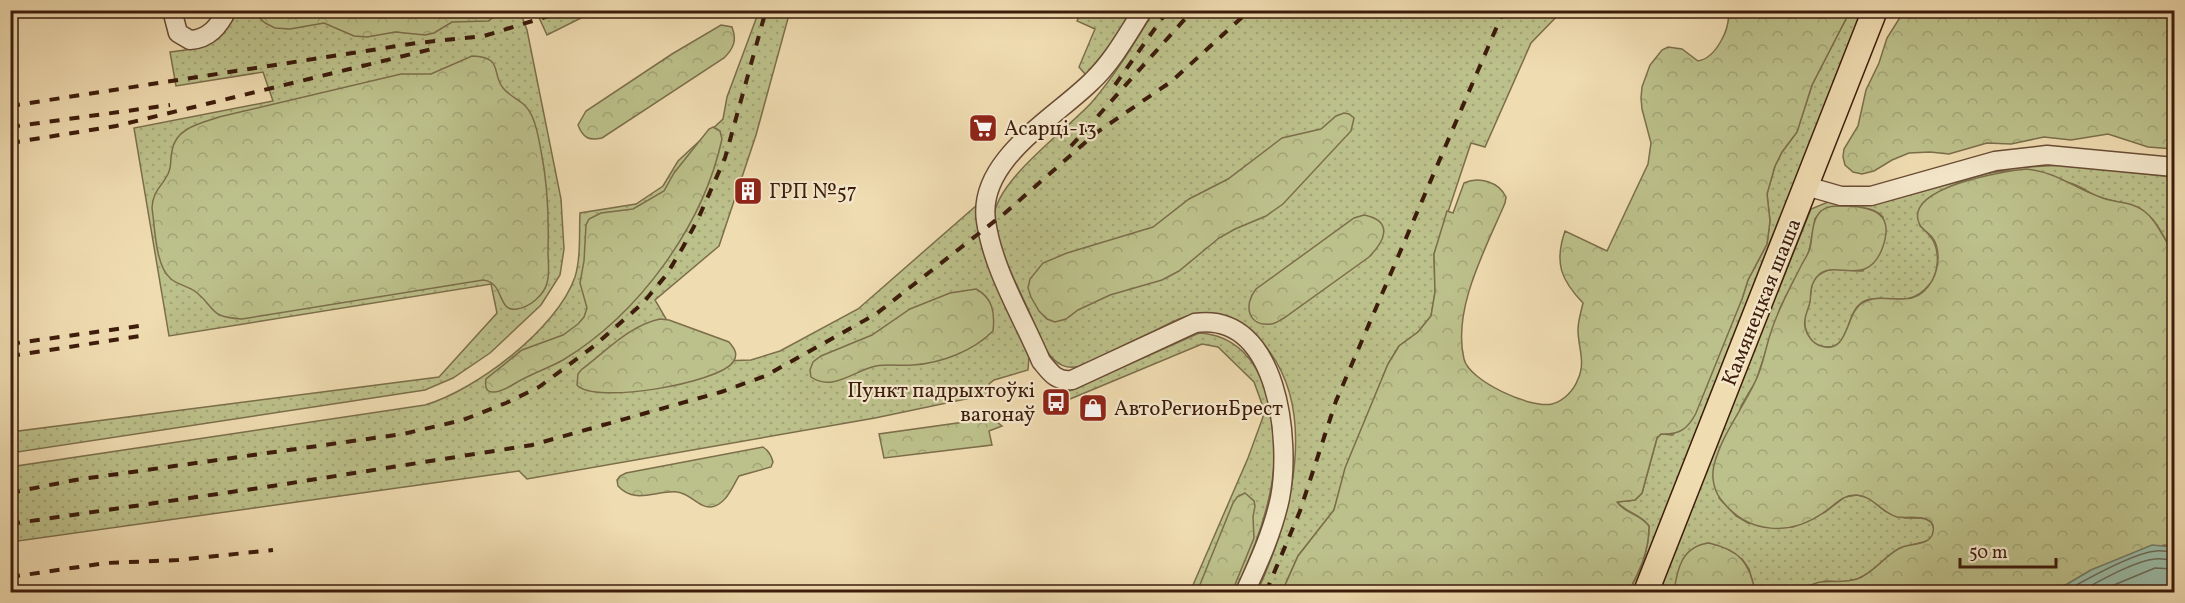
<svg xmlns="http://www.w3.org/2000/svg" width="2185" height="603" font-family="Vollkorn,serif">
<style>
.grass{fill:url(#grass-dots);stroke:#7c6e4b;stroke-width:1.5}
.forest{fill:url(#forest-crowns);stroke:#7c6e4b;stroke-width:1.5}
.water{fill:#9bbca7;stroke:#757c69;stroke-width:1.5}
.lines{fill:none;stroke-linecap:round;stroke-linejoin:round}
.shore{stroke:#6c6c5a;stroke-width:1.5}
.minor-casing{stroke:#6a4c35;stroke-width:21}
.major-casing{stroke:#3d1c0c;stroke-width:27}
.minor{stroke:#f5e8cc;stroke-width:18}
.major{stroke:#f0dcb1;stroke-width:24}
.rail{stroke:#3d1c0c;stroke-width:4;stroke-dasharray:10 10;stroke-linecap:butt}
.labels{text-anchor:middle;stroke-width:4.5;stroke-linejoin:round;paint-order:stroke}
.poi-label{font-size:21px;fill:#3d1c0c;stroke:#f5e8cc;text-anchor:start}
.street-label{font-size:21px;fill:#3d1c0c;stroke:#f5e8cc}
</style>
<defs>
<pattern id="grass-dots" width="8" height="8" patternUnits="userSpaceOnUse" patternTransform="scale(1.5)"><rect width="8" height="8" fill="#bcc08a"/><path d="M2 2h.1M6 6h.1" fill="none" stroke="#a2a476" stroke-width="1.8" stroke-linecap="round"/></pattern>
<pattern id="forest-crowns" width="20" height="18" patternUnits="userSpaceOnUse" patternTransform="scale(1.5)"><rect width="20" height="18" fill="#bcc08a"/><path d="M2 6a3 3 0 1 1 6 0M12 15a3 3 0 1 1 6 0" fill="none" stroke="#a2a476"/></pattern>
</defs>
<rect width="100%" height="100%" fill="#f0dcb1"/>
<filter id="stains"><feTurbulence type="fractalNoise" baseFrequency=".00333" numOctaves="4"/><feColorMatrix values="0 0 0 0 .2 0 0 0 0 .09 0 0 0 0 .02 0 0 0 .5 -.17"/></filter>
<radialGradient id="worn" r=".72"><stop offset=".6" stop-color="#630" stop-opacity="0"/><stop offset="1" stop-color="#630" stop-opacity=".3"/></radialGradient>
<path class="grass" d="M235 11H520L527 30 561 199 564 249 560 275 541 305 490 353 453 378 425 390 11 453V432L439 377 497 313 491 284 169 336 134 128 273 101 263 72 176 86 170 52C213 47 212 46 235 11Z
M536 11H595L547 35Z
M759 11H790L756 135 719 246 655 300 691 362 751 360 780 351 858 309 977 205C974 251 1012 313 1029 356L1028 370 994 380 989 384 990 394 875 418 527 479 519 471 11 542 10 467 425 405C476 390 557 329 575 277 581 257 579 234 580 213L636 204 663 186 678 161 723 119 727 97Z
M1082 11H1132L1115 39 1086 75 1079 67 1095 29 1077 21Z
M1154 11H1562L1531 43 1485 147 1471 143 1434 254 1435 292 1431 316 1418 332 1399 346 1388 364 1346 468 1334 510 1298 556 1282 592H1257C1291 519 1323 404 1258 338 1243 323 1223 311 1201 313 1183 315 1166 325 1150 333 1128 343 1106 354 1084 365 1067 371 1056 365 1046 350 1036 326 1025 303 1014 279 1006 260 995 240 994 219 993 182 1068 129 1092 102 1116 74 1135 42 1154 11Z
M1850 11H1863L1635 592H1628C1640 571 1649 551 1649 526 1640 513 1626 513 1617 502L1635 500 1642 493 1657 438 1661 434 1673 435 1742 299 1748 280 1767 244 1770 221 1767 194 1775 166 1782 152 1797 132 1812 85Z
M2063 165 2174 177V252C2164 241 2160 224 2148 215 2131 202 2121 204 2102 198 2091 195 2083 187 2073 184 2063 180 2015 170 2005 171 1980 173 1940 187 1922 204L1920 226C1934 238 1939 247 1937 266 1936 273 1933 281 1928 286 1905 314 1874 286 1857 307 1846 320 1848 349 1826 347 1811 346 1803 331 1805 317 1805 313 1808 308 1809 304 1812 294 1809 282 1819 275 1833 264 1848 272 1863 271L1883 217C1869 201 1841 210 1821 211L1815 219 1809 252 1780 308 1756 381 1741 406 1719 498 1736 516 1748 523 1793 527 1825 512 1845 497 1857 495 1869 498 1885 511 1905 518H1924L1931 522 1934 529 1933 536 1928 541 1900 548 1869 573 1858 579 1843 582 1825 581 1808 586 1802 592H1755L1749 569 1742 559H1683L1674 592H1656L1811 209 1828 202 1856 204 1883 202 2009 168Z
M1199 333C1273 337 1282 437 1270 493 1263 528 1249 560 1235 592H1190L1248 458 1263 417 1262 404 1254 382 1218 347 1202 344 1046 409 1049 402 1058 396Z"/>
<path class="forest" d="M252 11H503L488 21 452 22 434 33 425 35 395 32 367 37 354 36 324 23 290 29 275 28 265 23Z
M1728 11H1850L1812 85 1797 132 1782 152 1775 166 1767 194 1770 221 1767 244 1748 280 1742 299 1696 413C1688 429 1679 435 1661 434L1657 438 1642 493 1635 500 1617 502C1625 514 1639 513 1649 526 1649 551 1640 571 1628 592H1282L1298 556 1334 510 1345 468 1388 364 1399 346 1418 332 1431 316 1435 292 1434 254 1447 211 1453 213 1464 183C1479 176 1499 182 1506 197L1505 203C1486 248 1452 309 1464 359 1469 381 1531 409 1552 404 1564 401 1574 390 1578 379 1586 362 1578 347 1578 330 1578 321 1581 312 1583 303 1561 280 1554 263 1565 231L1607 251 1648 164 1651 143 1642 109 1641 98 1642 87 1650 65 1662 50 1668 47 1682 49 1698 61C1716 58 1731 28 1728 11Z
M1904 11H2174V149L2148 147 2108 134 2071 140 2044 137 2011 144 1987 143 1949 154 1930 152 1909 153 1892 160 1874 171 1862 174 1853 172 1845 165 1843 157 1844 149 1858 126 1866 90 1879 63 1887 38Z
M721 25 732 27C737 40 734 48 724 58L602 138C589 141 583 138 578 125L586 111 672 54Z
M472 56C504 57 491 73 503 88 513 100 524 99 532 116 537 127 539 139 541 151 548 185 549 217 548 251 548 261 550 273 547 283 544 295 530 307 517 309 497 313 505 282 483 280L242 319C208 317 217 309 196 292 188 286 178 285 171 279 155 266 155 227 152 208 153 190 161 188 168 174 172 166 170 159 172 151 175 128 201 123 219 117L401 74H431Z
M1344 113 1349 114 1354 118 1351 131 1283 204 1266 216 1235 229 1219 238 1179 271 1162 280 1110 295 1078 310 1066 319 1055 322 1047 319 1039 311 1031 297 1028 288 1030 279 1043 263 1067 253 1153 227 1189 199 1228 179 1282 138 1321 129 1336 116Z
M713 127 720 131 722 139C703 226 639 314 563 360 547 369 530 374 514 384 504 390 482 401 486 379L522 350 563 335 578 324 584 317 587 308 580 283 584 261 586 225 589 219 601 213 633 209 664 191 674 173 709 129Z
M2026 169C2060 173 2071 187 2100 197 2114 203 2132 201 2144 211 2158 221 2163 240 2174 252V547L2164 545 2091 570 2054 592H1802C1820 574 1836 586 1857 579 1874 573 1884 556 1900 548 1910 543 1931 546 1933 532 1937 512 1908 519 1897 517 1882 513 1873 496 1857 495 1842 494 1834 506 1823 513 1790 536 1749 534 1723 502 1714 492 1711 478 1714 465 1722 434 1742 410 1755 382 1763 367 1765 349 1771 332 1778 309 1790 288 1801 266 1804 260 1808 255 1810 248 1813 236 1811 221 1821 211 1828 205 1837 206 1846 206 1876 207 1895 215 1882 249 1865 293 1827 251 1813 283 1810 289 1811 296 1810 302 1808 311 1803 318 1805 327 1807 336 1813 344 1821 346 1849 355 1845 314 1862 303 1886 289 1913 314 1932 281 1939 268 1941 249 1932 237 1928 232 1921 229 1919 223 1904 187 2005 171 2026 169Z
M1364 215C1394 221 1385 241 1369 257L1284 318C1280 320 1275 324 1271 324 1248 327 1243 305 1256 289L1354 218Z
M976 289C993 298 995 313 993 331 973 351 942 363 913 365 901 366 889 364 876 366 855 370 833 392 811 377L810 370 813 362 821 356 872 335 910 309 950 293Z
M660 319 669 320 729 342C734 348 739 354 733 362 719 383 594 405 577 385L578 374 581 370C605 352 630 325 660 319Z
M986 419H993L1002 426 989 431 992 445 884 458 879 434Z
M763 447C769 451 771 455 773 462L771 467 739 476C732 487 726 505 711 507 699 508 690 493 677 492 657 490 635 505 618 486L617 480 620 476 626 473Z
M1245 493 1254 501 1255 506 1253 517 1254 538 1232 592H1197L1233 503 1237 497Z
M1709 543C1739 550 1750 562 1755 592H1674C1677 569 1682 546 1709 543Z"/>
<path class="water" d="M2152 545 2174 547V592H2054L2091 570Z"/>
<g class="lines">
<path class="shore" d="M2064 592C2085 580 2132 553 2156 551 2162 550 2168 552 2174 552
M2079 592C2098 582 2134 561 2155 559 2162 558 2168 560 2174 560
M2097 592 2155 568 2174 569"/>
<g class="minor-casing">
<path id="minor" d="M172 10 178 33 190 40C209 39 219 26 227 10
M1143 10C1127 35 1113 61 1092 81 1055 118 977 160 986 221 993 270 1022 316 1041 361 1050 372 1056 382 1072 380L1195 323C1279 311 1291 442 1280 498 1273 531 1259 562 1245 592
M1806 186 1841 196H1871L1995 161 2047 155 2174 167"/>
</g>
<g class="major-casing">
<path id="major" d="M1646 592 1875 10"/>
</g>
<use href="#minor" class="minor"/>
<use href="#major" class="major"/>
<path class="rail" d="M1115 85 1168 10
M10 106 417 43 484 36 568 10
M10 127 170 105
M10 143 116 126 432 49
M1071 146 1193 10
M10 344 146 325
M10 356 147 335
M10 493 75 480 403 434 463 420 506 403 539 387 594 346 643 303 667 274 683 247 698 219 725 158 766 10
M10 524 266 487 532 445 721 392 765 376 876 314 1005 213 1096 133 1172 81 1250 10
M10 577 106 563 178 560 273 550
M1266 592 1300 511 1336 401 1504 10"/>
</g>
<defs>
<g id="supermarket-square" transform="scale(1.5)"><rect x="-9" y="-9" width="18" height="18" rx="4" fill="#8f2418" stroke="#f5e8cc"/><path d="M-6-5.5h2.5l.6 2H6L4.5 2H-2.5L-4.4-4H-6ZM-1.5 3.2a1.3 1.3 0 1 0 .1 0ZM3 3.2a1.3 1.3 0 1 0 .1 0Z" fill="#fff"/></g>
<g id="building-square" transform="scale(1.5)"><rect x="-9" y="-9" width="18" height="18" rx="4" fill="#8f2418" stroke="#f5e8cc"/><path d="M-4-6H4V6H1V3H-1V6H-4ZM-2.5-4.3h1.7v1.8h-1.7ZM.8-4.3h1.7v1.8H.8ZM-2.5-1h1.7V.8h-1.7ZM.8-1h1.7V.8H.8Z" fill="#fff"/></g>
<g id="bus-square" transform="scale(1.5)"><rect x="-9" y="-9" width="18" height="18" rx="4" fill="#8f2418" stroke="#f5e8cc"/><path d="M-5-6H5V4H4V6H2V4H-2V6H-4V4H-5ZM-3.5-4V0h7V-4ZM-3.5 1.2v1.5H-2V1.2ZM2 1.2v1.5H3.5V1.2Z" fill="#fff"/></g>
<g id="shop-square" transform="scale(1.5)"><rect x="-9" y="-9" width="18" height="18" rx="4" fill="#8f2418" stroke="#f5e8cc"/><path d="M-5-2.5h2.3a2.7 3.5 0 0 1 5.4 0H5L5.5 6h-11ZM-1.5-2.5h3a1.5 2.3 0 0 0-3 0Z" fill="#fff"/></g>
</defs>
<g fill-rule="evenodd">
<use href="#supermarket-square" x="983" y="128"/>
<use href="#building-square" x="748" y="191"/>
<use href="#bus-square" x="1056" y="402"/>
<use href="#shop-square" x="1093" y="408"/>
</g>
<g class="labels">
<g class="poi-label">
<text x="1004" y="135">Асарці-13</text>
<text x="769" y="198">ГРП №57</text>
<text x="1035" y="397" text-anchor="end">Пункт падрыхтоўкі<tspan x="1035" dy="24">вагонаў</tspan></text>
<text x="1114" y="415">АвтоРегионБрест</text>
</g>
<g class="street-label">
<text transform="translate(1761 302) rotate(-68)" y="7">Камянецкая шаша</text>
</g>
</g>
<rect width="2185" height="603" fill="none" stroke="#f0dcb1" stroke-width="36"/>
<rect x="12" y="12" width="2161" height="579" fill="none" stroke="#3d1c0c" stroke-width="3"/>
<rect x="18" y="18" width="2149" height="567" fill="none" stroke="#3d1c0c" stroke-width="1.5"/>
<path d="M1960 558v9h96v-9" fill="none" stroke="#3d1c0c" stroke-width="3"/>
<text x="1969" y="558" font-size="18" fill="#3d1c0c" stroke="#f5e8cc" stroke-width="4.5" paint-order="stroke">50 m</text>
<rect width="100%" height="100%" filter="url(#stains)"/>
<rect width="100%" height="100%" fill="url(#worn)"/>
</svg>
